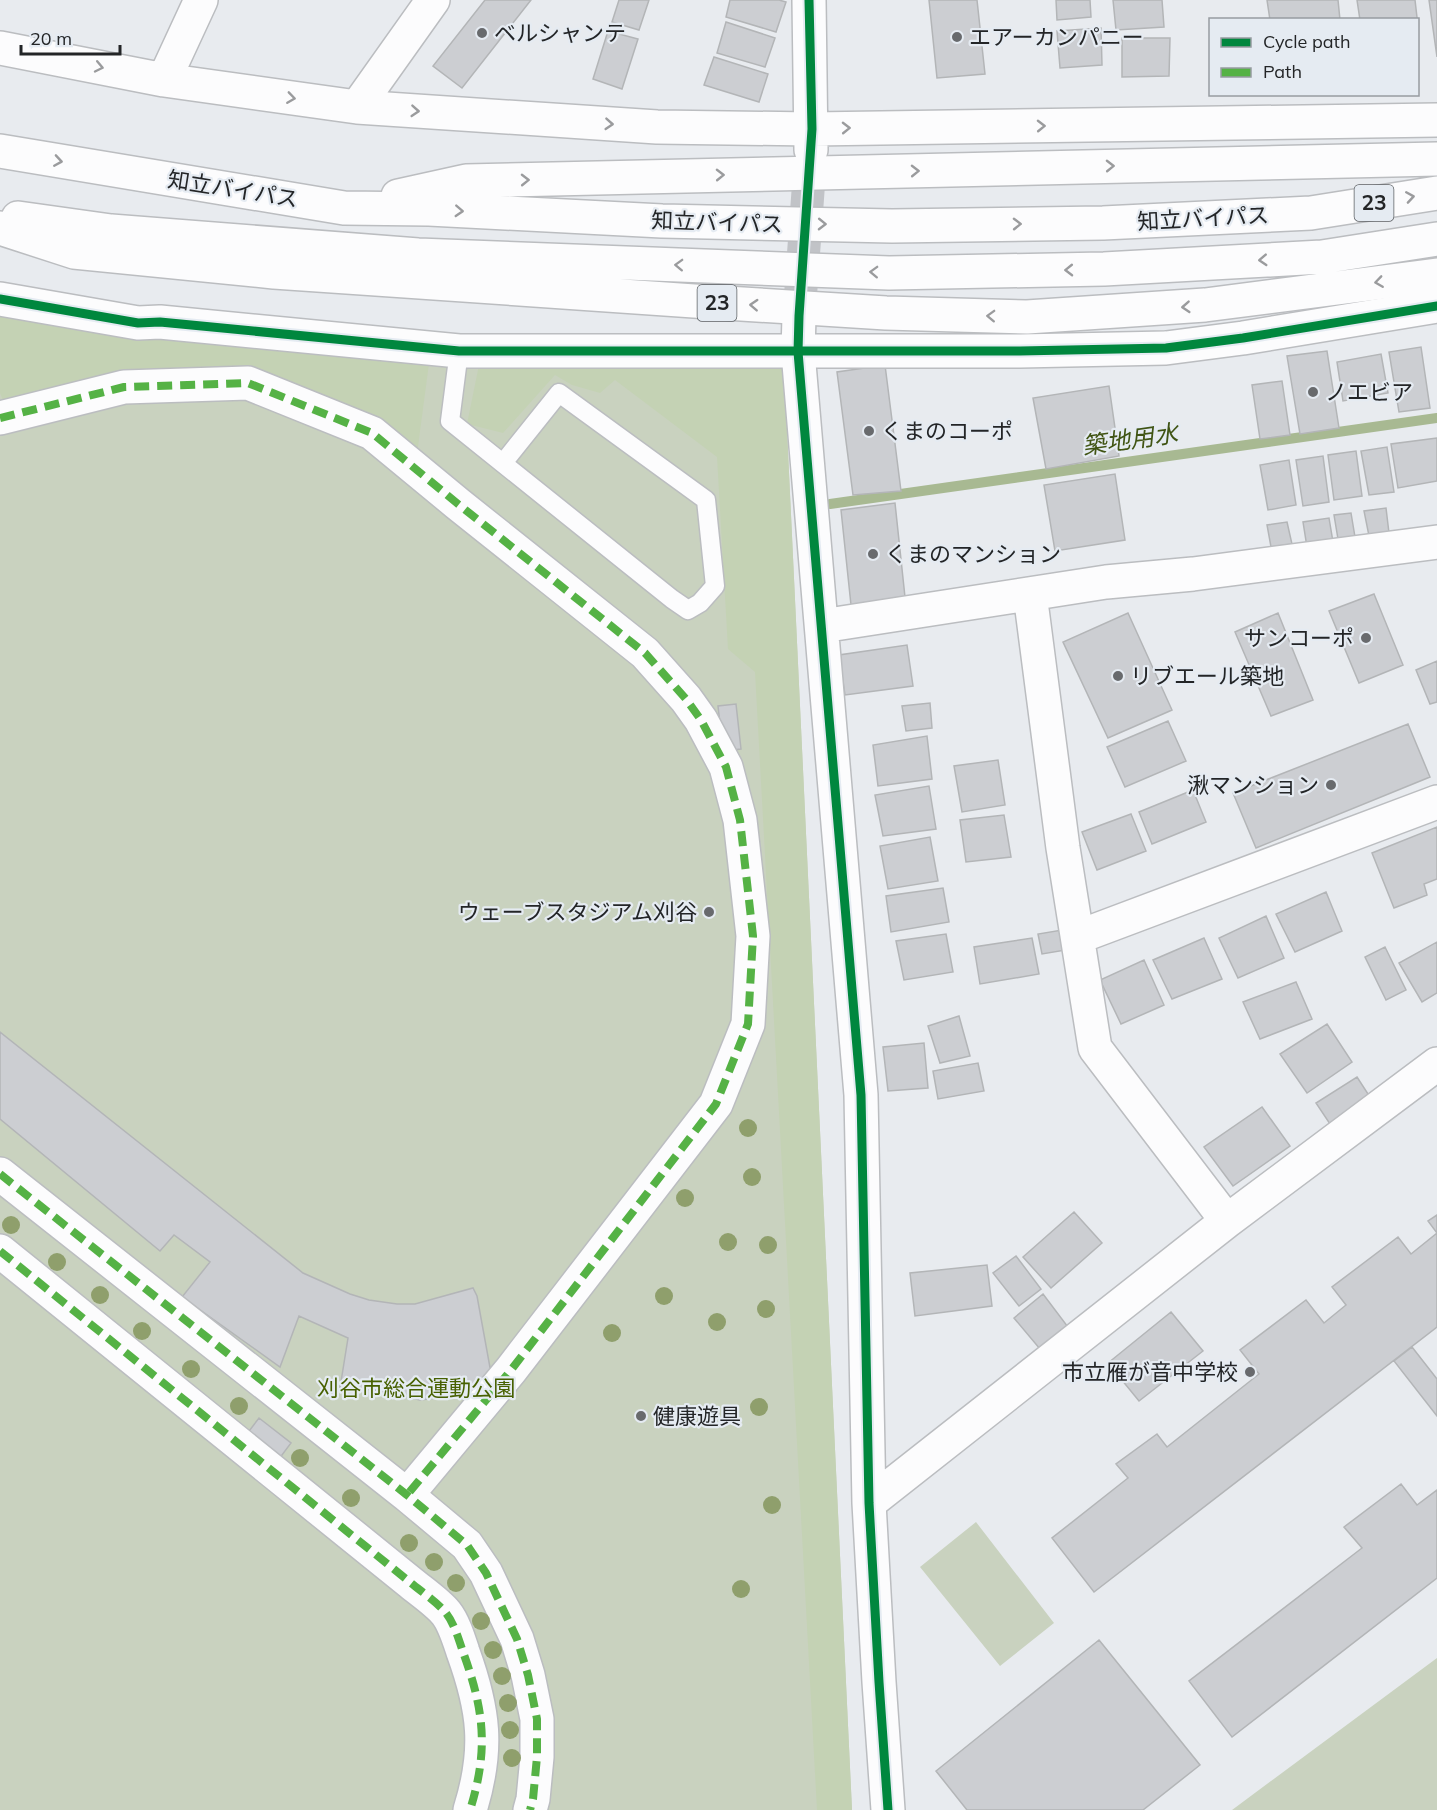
<svg xmlns="http://www.w3.org/2000/svg" width="1437" height="1810" font-family="Mulish,'Noto Sans JP',sans-serif">
<style>
.green{fill:#c9d2bf}
.forest{fill:#c4d2b4}
.lines{fill:none;stroke-linecap:round;stroke-linejoin:round}
.stream{stroke:#a8b992;stroke-width:10}
.building{fill:#ccced2;stroke:#b3b5b7;stroke-width:1.5}
.street-tunnel{stroke:#c1c3c7;stroke-width:33;stroke-dasharray:33 16;stroke-linecap:butt}
.lane-casing{stroke:#bbbdc0;stroke-width:21}
.street-casing{stroke:#bbbdc0;stroke-width:36}
.highway-casing{stroke:#bbbdc0;stroke-width:36}
.lane{stroke:#fcfcfd;stroke-width:18}
.street{stroke:#fcfcfd;stroke-width:33}
.highway{stroke:#fcfcfd;stroke-width:33}
.quiet{stroke:#55b245;stroke-width:8;stroke-dasharray:15 8;stroke-linecap:butt}
.cycleway-casing{stroke:#e5ebf2;stroke-width:13}
.cycleway{stroke:#00873e;stroke-width:9}
.tree{fill:#8f9f6c}
.oneway{stroke:#9a9b9d}
.poi-dot{fill:#686a6d;stroke:#e5ebf2;stroke-width:2}
.labels{text-anchor:middle;stroke-width:4.5;stroke-linejoin:round;paint-order:stroke}
.shield{fill:#e5ebf2;stroke:#5d6064;stroke-width:1.5}
.shield-label{font-size:21px;font-weight:bold;fill:#232527}
.poi-label{font-size:22px;fill:#232527;stroke:#e5ebf2;text-anchor:start}
.street-label{font-size:22px;fill:#232527;stroke:#e5ebf2}
.park-label{font-size:22px;fill:#476001;stroke:#e5ebf2}
.water-label{font-size:24px;font-style:italic;fill:#405414;stroke:#e5ebf2}
</style>
<rect width="100%" height="100%" fill="#e8ebef"/>
<path class="green" d="M0 313 784 366 852 1810H0Z
M976 1522 1054 1623 1000 1666 920 1567Z
M1437 1658V1810H1232Z"/>
<path class="forest" d="M0 313 430 356 415 469 248 383 9 415 0 393Z
M480 360 784 366 852 1810H817L755 672 728 649 717 457 615 380 600 393 572 385 555 375 503 433 467 424Z"/>
<g class="lines">
<path class="stream" d="M830 504 1437 418"/>
</g>
<path class="building" d="M485 0H531L462 88 433 66Z
M619 0H649L639 30 612 22Z
M730 0H779L786 2 776 32 726 17Z
M929 0H977L985 74 937 78Z
M1056 0H1090L1091 17 1057 20Z
M1113 0H1162L1164 27 1116 30Z
M1267 0H1338L1340 20H1270Z
M1357 0H1415L1418 26V20H1360Z
M1429 0H1437V57Z
M726 22 775 38 765 67 717 53Z
M1101 28 1102 65 1060 68 1057 31Z
M608 31 638 39 622 89 593 79Z
M1122 38H1170L1169 76 1122 77Z
M714 57 768 74 759 102 704 85Z
M1421 347 1430 408 1399 412 1389 352Z
M1327 351 1339 428 1300 434 1287 356Z
M1381 354 1388 393 1343 401 1337 362Z
M885 365 901 491 853 495 837 372Z
M1282 381 1290 435 1260 439 1252 385Z
M1109 386 1119 456 1046 469 1033 398Z
M1437 438V481L1398 488 1391 444Z
M1387 447 1394 492 1369 495 1361 451Z
M1356 451 1362 496 1334 500 1328 455Z
M1323 456 1329 502 1303 506 1296 460Z
M1289 460 1296 505 1268 510 1260 465Z
M1115 474 1125 540 1055 551 1044 485Z
M895 503 905 597 851 605 841 510Z
M1386 508 1389 533 1369 536 1364 511Z
M1351 513 1355 537 1338 539 1334 515Z
M1329 518 1333 542 1307 547 1303 522Z
M1287 522 1292 544 1271 547 1267 525Z
M1374 594 1403 665 1359 683 1329 611Z
M1128 613 1172 710 1108 738 1063 642Z
M1278 613 1313 700 1271 716 1235 632Z
M907 645 913 686 845 695 839 655Z
M1437 661V702L1430 704 1416 670Z
M930 703 932 728 906 731 902 706Z
M736 704 741 749 723 751 718 706Z
M1168 721 1186 761 1125 787 1107 747Z
M1408 724 1430 777 1256 848 1233 793Z
M927 736 932 779 878 786 873 745Z
M998 760 1005 805 962 812 954 766Z
M929 786 936 829 883 836 875 795Z
M1193 790 1206 822 1152 844 1139 812Z
M1131 814 1146 851 1097 870 1082 832Z
M1004 815 1011 857 966 862 960 820Z
M1437 827V879L1424 884 1427 895 1394 908 1372 853Z
M930 837 938 881 888 889 880 846Z
M943 888 949 922 891 932 886 896Z
M1326 892 1342 931 1295 952 1276 914Z
M1266 916 1284 958 1238 978 1219 938Z
M1062 930 1066 950 1042 954 1038 934Z
M946 934 953 972 904 980 896 941Z
M1032 938 1039 974 980 984 974 947Z
M1204 938 1222 979 1172 999 1153 960Z
M1437 942V993L1422 1002 1399 963Z
M1385 947 1406 990 1386 1000 1365 957Z
M1144 960 1164 1005 1121 1024 1100 980Z
M1296 982 1312 1019 1260 1039 1243 1002Z
M959 1016 970 1056 940 1063 928 1026Z
M1327 1024 1352 1062 1307 1093 1280 1054Z
M0 1032 303 1273 350 1294 369 1300 397 1304H415L473 1288 477 1296 493 1384 469 1394 420 1400 374 1390 340 1388 348 1338 299 1316 280 1367 182 1297 210 1262 174 1235 160 1251 0 1119Z
M924 1043 928 1088 888 1091 883 1047Z
M978 1063 984 1091 938 1099 933 1071Z
M1357 1077 1370 1097 1330 1124 1316 1103Z
M1262 1107 1290 1146 1233 1186 1204 1147Z
M1074 1212 1102 1243 1051 1288 1023 1257Z
M1437 1215V1327L1094 1592 1052 1538 1128 1478 1116 1464 1157 1434 1167 1447 1259 1374 1240 1350 1306 1300 1324 1323 1346 1305 1332 1287 1398 1237 1411 1254 1437 1233 1428 1221Z
M1016 1256 1041 1289 1019 1306 993 1273Z
M987 1265 992 1306 915 1316 910 1273Z
M1043 1294 1068 1327 1040 1349 1014 1318Z
M1171 1312 1203 1351 1139 1401 1108 1363Z
M1412 1347 1437 1379V1416L1394 1361Z
M259 1418 291 1443 279 1459 246 1435Z
M1401 1484 1417 1505 1437 1490V1578L1232 1737 1189 1681 1362 1548 1344 1527Z
M1099 1640 1200 1765 1143 1810H967L936 1771Z"/>
<g class="lines">
<path class="street-tunnel" d="M799 316 811 150"/>
<g class="lane-casing">
<path id="lane" d="M459 351 450 421 672 599 688 610 700 603 715 586 706 500 559 393 503 463"/>
</g>
<g class="street-casing">
<path id="street" d="M809 0 811 150
M0 48 164 80 357 107 657 127 812 129 1437 120
M164 80 201 0
M357 107 433 0
M0 299 138 323 160 322 459 351H1020L1166 348 1243 338 1437 306
M799 316 798 352 861 1095 869 1503 879 1682 888 1810
M0 418 124 387 248 383 372 433 458 504 645 653 686 699 701 720 726 767 740 820 753 936 748 1024 716 1104 511 1370 407 1495
M1030 594 1063 848 1095 1048 1227 1221
M822 626 1106 582 1193 574 1437 542
M1078 937 1437 802
M0 1174 407 1495 467 1545 486 1573 517 1639 528 1675 537 1719V1757L533 1799 530 1810
M0 1251 411 1583C422 1592 438 1603 446 1613 454 1623 459 1640 463 1652 484 1710 489 1749 470 1810
M869 1503 1227 1221 1437 1064"/>
</g>
<g class="highway-casing">
<path id="highway" d="M0 151 344 208 429 209 662 221 892 226 1103 223 1311 213 1437 193
M398 196 466 181 1437 159
M18 218 111 231 418 255 889 273 1104 269 1322 257 1437 239
M0 228 74 252 274 272 694 301 886 313 1027 317 1205 305 1437 275"/>
</g>
<use href="#lane" class="lane"/>
<use href="#street" class="street"/>
<use href="#highway" class="highway"/>
<path class="quiet" d="M0 418 124 387 248 383 372 433 458 504 645 653 686 699 701 720 726 767 740 820 753 936 748 1024 716 1104 511 1370 407 1495
M0 1174 407 1495 467 1545 486 1573 517 1639 528 1675 537 1719V1757L533 1799 530 1810
M0 1251 411 1583C422 1592 438 1603 446 1613 454 1623 459 1640 463 1652 484 1710 489 1749 470 1810"/>
<g class="cycleway-casing">
<path id="cycleway" d="M809 0 812 129 799 316 798 352 861 1095 869 1503 879 1682 888 1810
M0 299 138 323 160 322 459 351H1020L1166 348 1243 338 1437 306"/>
</g>
<use href="#cycleway" class="cycleway"/>
</g>
<g class="tree">
<circle cx="748" cy="1128" r="9"/>
<circle cx="752" cy="1177" r="9"/>
<circle cx="685" cy="1198" r="9"/>
<circle cx="11" cy="1225" r="9"/>
<circle cx="728" cy="1242" r="9"/>
<circle cx="768" cy="1245" r="9"/>
<circle cx="57" cy="1262" r="9"/>
<circle cx="100" cy="1295" r="9"/>
<circle cx="664" cy="1296" r="9"/>
<circle cx="766" cy="1309" r="9"/>
<circle cx="717" cy="1322" r="9"/>
<circle cx="142" cy="1331" r="9"/>
<circle cx="612" cy="1333" r="9"/>
<circle cx="191" cy="1369" r="9"/>
<circle cx="239" cy="1406" r="9"/>
<circle cx="759" cy="1407" r="9"/>
<circle cx="300" cy="1458" r="9"/>
<circle cx="351" cy="1498" r="9"/>
<circle cx="772" cy="1505" r="9"/>
<circle cx="409" cy="1543" r="9"/>
<circle cx="434" cy="1562" r="9"/>
<circle cx="456" cy="1583" r="9"/>
<circle cx="741" cy="1589" r="9"/>
<circle cx="481" cy="1621" r="9"/>
<circle cx="493" cy="1650" r="9"/>
<circle cx="502" cy="1676" r="9"/>
<circle cx="508" cy="1703" r="9"/>
<circle cx="510" cy="1730" r="9"/>
<circle cx="512" cy="1758" r="9"/>
</g>
<defs><path id="oneway-chevron" d="M-2-3.5L2.5 0L-2 3.5" fill="none" stroke-width="1.6" stroke-linecap="round" stroke-linejoin="round" transform="scale(1.5)"/></defs>
<g class="oneway">
<use href="#oneway-chevron" transform="translate(99 67) rotate(12)"/>
<use href="#oneway-chevron" transform="translate(291 98) rotate(8)"/>
<use href="#oneway-chevron" transform="translate(415 111) rotate(4)"/>
<use href="#oneway-chevron" transform="translate(609 124) rotate(4)"/>
<use href="#oneway-chevron" transform="translate(1041 126) rotate(-1)"/>
<use href="#oneway-chevron" transform="translate(846 128) rotate(-1)"/>
<use href="#oneway-chevron" transform="translate(58 161) rotate(9)"/>
<use href="#oneway-chevron" transform="translate(1110 166) rotate(-1)"/>
<use href="#oneway-chevron" transform="translate(915 171) rotate(-1)"/>
<use href="#oneway-chevron" transform="translate(720 175) rotate(-1)"/>
<use href="#oneway-chevron" transform="translate(525 180) rotate(-1)"/>
<use href="#oneway-chevron" transform="translate(1410 197) rotate(-9)"/>
<use href="#oneway-chevron" transform="translate(459 211) rotate(3)"/>
<use href="#oneway-chevron" transform="translate(822 224) rotate(1)"/>
<use href="#oneway-chevron" transform="translate(1017 224) rotate(-1)"/>
<use href="#oneway-chevron" transform="translate(1263 260) rotate(177)"/>
<use href="#oneway-chevron" transform="translate(679 265) rotate(-178)"/>
<use href="#oneway-chevron" transform="translate(1069 270) rotate(179)"/>
<use href="#oneway-chevron" transform="translate(874 272) rotate(-178)"/>
<use href="#oneway-chevron" transform="translate(1379 282) rotate(172)"/>
<use href="#oneway-chevron" transform="translate(754 305) rotate(-177)"/>
<use href="#oneway-chevron" transform="translate(1186 307) rotate(176)"/>
<use href="#oneway-chevron" transform="translate(991 316) rotate(-178)"/>
</g>
<g class="poi-dot">
<circle cx="482" cy="33" r="6"/>
<circle cx="957" cy="37" r="6"/>
<circle cx="1313" cy="392" r="6"/>
<circle cx="869" cy="431" r="6"/>
<circle cx="873" cy="554" r="6"/>
<circle cx="1366" cy="638" r="6"/>
<circle cx="1118" cy="676" r="6"/>
<circle cx="1331" cy="785" r="6"/>
<circle cx="709" cy="912" r="6"/>
<circle cx="1250" cy="1372" r="6"/>
<circle cx="641" cy="1416" r="6"/>
</g>
<g class="labels">
<g class="shield">
<rect x="1354.5" y="185" width="39" height="36" rx="4.5"/>
<rect x="697.5" y="285" width="39" height="36" rx="4.5"/>
</g>
<g class="shield-label">
<text x="1374" y="210">23</text>
<text x="717" y="310">23</text>
</g>
<g class="poi-label">
<text x="494" y="41">ベルシャンテ</text>
<text x="969" y="45">エアーカンパニー</text>
<text x="1325" y="400">ノエビア</text>
<text x="881" y="439">くまのコーポ</text>
<text x="885" y="562">くまのマンション</text>
<text x="1354" y="646" text-anchor="end">サンコーポ</text>
<text x="1130" y="684">リブエール築地</text>
<text x="1319" y="793" text-anchor="end">湫マンション</text>
<text x="697" y="920" text-anchor="end">ウェーブスタジアム刈谷</text>
<text x="1238" y="1380" text-anchor="end">市立雁が音中学校</text>
<text x="653" y="1424">健康遊具</text>
</g>
<g class="street-label">
<text transform="translate(233 189) rotate(9)" y="8">知立バイパス</text>
<text transform="translate(1203 218) rotate(-3)" y="8">知立バイパス</text>
<text transform="translate(717 222) rotate(2)" y="8">知立バイパス</text>
</g>
<g class="park-label">
<text x="416" y="1396">刈谷市総合運動公園</text>
</g>
<g class="water-label">
<text transform="translate(1130 440) rotate(-8)" y="8">築地用水</text>
</g>
</g>
<rect x="1209" y="18" width="210" height="78" fill="#e5ebf2" stroke="#979ca1" stroke-width="1.5"/>
<rect x="1221" y="38" width="30" height="9" fill="#00873e" stroke="#979ca1" stroke-width="1.5"/>
<text x="1263" y="48" font-size="18" fill="#232527">Cycle path</text>
<rect x="1221" y="68" width="30" height="9" fill="#55b245" stroke="#979ca1" stroke-width="1.5"/>
<text x="1263" y="78" font-size="18" fill="#232527">Path</text>
<path d="M21 45v9h99v-9" fill="none" stroke="#232527" stroke-width="3"/>
<text x="30" y="45" font-size="18" fill="#232527" stroke="#e5ebf2" stroke-width="4.5" paint-order="stroke">20 m</text>
</svg>
